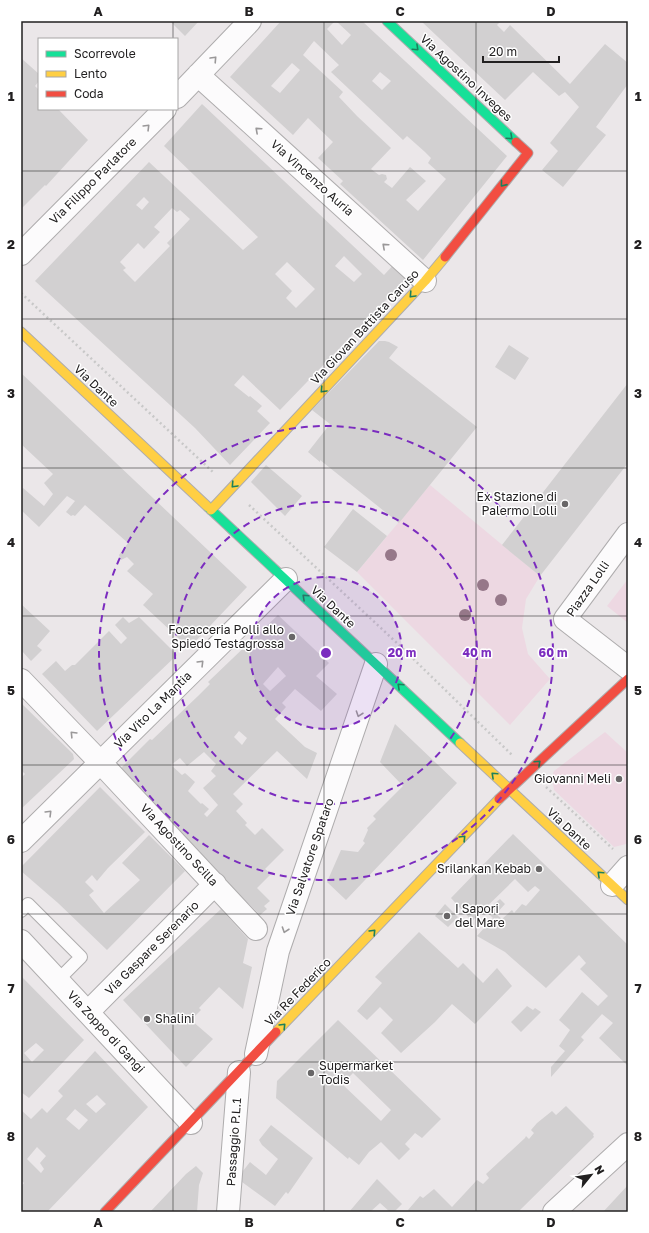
<svg xmlns="http://www.w3.org/2000/svg" width="649" height="1233" font-family="'Golos Text',sans-serif">
<style>
.green{fill:#edd8e2}
.building{fill:#d2d0d1;fill-rule:evenodd}
.lines{fill:none;stroke-linecap:round;stroke-linejoin:round}
.lane-casing{stroke:#aeacad;stroke-width:14}
.street-casing{stroke:#aeacad;stroke-width:24}
.fast-casing{stroke:#aeacad;stroke-width:11}
.slow-casing{stroke:#aeacad;stroke-width:11}
.jam-casing{stroke:#aeacad;stroke-width:11}
.path{stroke:#c8c8c8;stroke-width:2.5;stroke-dasharray:2 3;stroke-linecap:butt}
.lane{stroke:#fcfbfc;stroke-width:12}
.street{stroke:#fcfbfc;stroke-width:22}
.fast{stroke:#16e098;stroke-width:9}
.slow{stroke:#ffcf43;stroke-width:9}
.jam{stroke:#f24e42;stroke-width:9}
.tree{fill:#967889}
.oneway{stroke:#1c805c}
.oneway2{stroke:#9a9899}
.grid{fill:none;stroke:#222021;stroke-width:1;stroke-opacity:0.55}
.ring{fill:none;stroke:#7b2cbf;stroke-width:2;stroke-dasharray:7 5}
.poi-dot{fill:#686667;stroke:#fff;stroke-width:1.5}
.labels{text-anchor:middle;stroke-width:3;stroke-linejoin:round;paint-order:stroke}
.street-label{font-size:12px;fill:#222021;stroke:#fff}
.poi-label{font-size:12px;fill:#222021;stroke:#fff;text-anchor:end}
.centre{fill:#7b2cbf;stroke:#fff;stroke-width:2}
.ring-label{font-size:12px;text-anchor:middle;font-weight:bold;fill:#7b2cbf;stroke:#fff;stroke-width:3;stroke-linejoin:round;paint-order:stroke}
.neatline{fill:none;stroke:#222021;stroke-width:1.5}
.grid-label{font-size:13px;text-anchor:middle;font-weight:bold;fill:#222021}
</style>
<rect width="100%" height="100%" fill="#ebe7e9"/>
<path class="green" d="M430 485 540 576 526 599 522 628 528 654 550 679 510 725 357 572Z
M628 579V623L607 606Z
M605 732 628 753V842L626 844 614 847 554 790 552 776 554 771Z"/>
<path class="building" d="M170 21H199L185 36Z
M281 21H335L327 29 342 45 351 35 336 21H362L507 156 423 260 340 184 343 181 318 158 333 142 308 118 293 135 230 77ZM314 41 339 65 331 72 403 140 407 136 425 152 431 158 428 163 446 179 418 211 406 200 426 181 410 167 392 188 384 182 387 179 386 175 382 174 379 175 371 169 391 148 357 116 339 97 343 92 303 55ZM292 63 300 70 280 93 271 86ZM380 72 391 81 382 90 372 81Z
M421 21H501L497 25 504 32 510 25 570 84 605 44 628 63V84L596 127 606 135 563 187 542 170 558 151 550 143 579 107 565 92 559 96 533 72 505 100Z
M21 58 39 74V81L35 86 39 90V109H58L88 140 46 186 45 185 21 209Z
M202 104 384 275 397 261 411 274 280 410 243 375 234 385 249 397 250 396 262 406 257 411 270 423 230 465 195 428 35 281 149 162 243 250 258 237 164 146ZM144 197 149 202 142 210 136 205ZM172 208 177 212 180 210 190 219 167 243 170 246 135 282 123 270 126 268 120 262 138 243 144 249 160 232 154 227ZM344 256 362 274 354 282 335 266ZM287 262 315 289 296 308 286 298 292 291 275 274Z
M379 341H385L389 342 398 347 389 358 477 427 399 523 320 460V462L308 452 330 424 312 410Z
M509 345 529 358 515 380 495 367Z
M21 373 247 587 189 648 143 605 153 594 127 571 134 564 127 557 121 560 119 555 128 543 85 505 75 516 73 515 71 516 66 512 75 501 67 496 39 527 21 510V490L23 488 44 506 53 494 44 483 53 474 21 444Z
M628 383V463L540 576 502 545Z
M266 465 302 496 285 516 251 482Z
M353 509 387 536 357 572 324 547Z
M21 604 50 631 37 646 42 650 31 661 21 650Z
M278 615 329 663 316 676 337 694 321 711 295 689 282 703 286 707 275 719 305 747 317 753 307 779 277 751 233 794 243 804 236 811 247 823 245 825 255 835 262 828 284 850 265 869 271 874 257 888 270 901 264 906 267 909 260 915 117 772 150 739 152 740 198 696 210 684 208 682ZM278 667 286 676 270 691 263 684ZM239 731 247 738 242 745 234 737ZM204 752 216 764 211 771 216 776 203 788 218 805 207 817 204 814 209 809 202 803 201 804 188 791 195 782 185 773 182 775 171 765 180 758 187 766Z
M123 617 129 623 139 617 177 655 97 731 42 674 56 661 65 671 72 665H75L109 631 121 644 127 638 115 625Z
M21 703 70 751 73 754 74 759 72 761 21 809V778L25 774 21 770Z
M395 724 457 783 346 900 327 882 341 850 358 852 365 843 363 841 368 830 367 828 376 819 373 816 403 786 380 762Z
M100 787 145 832 108 868 97 881 92 875 85 882 94 891 89 895 104 913 140 880 122 863 149 835 185 871 107 950 58 903 21 871V867Z
M513 834 628 945V1066L599 1038 613 1023 602 1014 581 1037 584 1040 551 1077V1067L565 1051 559 1046 570 1030 559 1020 582 992 598 1006 608 996 580 969 586 963 579 955 546 988 505 952 477 936 493 918 486 911 500 899 505 904 496 914 502 919 512 910 514 913 522 904 526 906 540 890 535 886 528 892 515 879 472 921 451 898Z
M445 904 458 917 448 927 435 916Z
M221 909 248 939 243 963 252 967 243 1009 219 987 199 1008 201 1010 191 1020 213 1039 186 1067 123 1000Z
M419 932 458 968 463 963 483 983 497 968 512 986 475 1024 452 1004 435 1022 401 1053 381 1033 393 1020 380 1007 367 1020 357 1011 382 983 375 977Z
M21 976 84 1040 29 1098 21 1092ZM36 1043 44 1050 32 1062 24 1053Z
M527 1006 533 1010 535 1008 541 1012 521 1032 511 1022Z
M338 1020 441 1119 422 1138 415 1133 405 1144 410 1149 399 1160 381 1142 369 1152 359 1165 349 1157 348 1159 276 1098 277 1081ZM353 1073 391 1110 381 1121 342 1084Z
M95 1051 148 1107 47 1212H21V1187L24 1183 21 1180V1126L22 1125 21 1123V1110L31 1119 42 1108 47 1113 63 1096 58 1091ZM97 1095 106 1104 96 1113 86 1104ZM75 1109 88 1120 79 1130 66 1119ZM37 1147 46 1156 40 1163 44 1169 41 1173 27 1159Z
M566 1106 594 1134 593 1135 594 1137 518 1212H410L408 1210 420 1196 423 1198 434 1189 452 1207 477 1180 483 1184 489 1178 486 1174 525 1138 526 1136 529 1139 534 1133 531 1130 537 1123 552 1111 556 1115Z
M271 1125 313 1158 288 1194 286 1192 275 1206 242 1182 239 1176 250 1162 266 1175 278 1159 262 1145 259 1140Z
M196 1166 203 1173 199 1185 197 1212H150L186 1174Z
M377 1179 402 1204 394 1212H390L380 1203 370 1212H349Z
M628 1185V1212H603Z"/>
<g class="lines">
<g class="lane-casing">
<path id="lane" d="M21 911 28 904 81 957 58 980"/>
</g>
<g class="street-casing">
<path id="street" d="M198 75 425 281
M177 97 250 21
M21 254 165 109
M628 534 565 619 628 668
M21 680 100 762 256 929
M21 841 286 579
M612 885 628 867
M21 941 191 1123
M88 1012 215 884
M256 1054 278 951 376 664
M228 1212 239 1072
M554 1212 628 1144"/>
</g>
<g class="fast-casing">
<path id="fast" d="M387 21 516 142
M208 507 460 743"/>
</g>
<g class="slow-casing">
<path id="slow" d="M21 332 208 507
M211 510 425 281 445 257
M460 743 628 900
M276 1032 499 799"/>
</g>
<g class="jam-casing">
<path id="jam" d="M445 257 528 153 516 142
M499 799 628 679
M105 1212 276 1032"/>
</g>
<path class="path" d="M21 293 214 473
M249 505 398 644 512 755
M546 787 613 849"/>
<use href="#lane" class="lane"/>
<use href="#street" class="street"/>
<use href="#fast" class="fast"/>
<use href="#slow" class="slow"/>
<use href="#jam" class="jam"/>
</g>
<g class="tree">
<circle cx="391" cy="555" r="6"/>
<circle cx="483" cy="585" r="6"/>
<circle cx="501" cy="600" r="6"/>
<circle cx="465" cy="615" r="6"/>
</g>
<defs><path id="oneway-chevron" d="M-2-3.5L2.5 0L-2 3.5" fill="none" stroke-width="1.6" stroke-linecap="round" stroke-linejoin="round"/></defs>
<g class="oneway">
<use href="#oneway-chevron" transform="translate(416 48) rotate(43)"/>
<use href="#oneway-chevron" transform="translate(510 137) rotate(43)"/>
<use href="#oneway-chevron" transform="translate(503 184) rotate(129)"/>
<use href="#oneway-chevron" transform="translate(412 295) rotate(133)"/>
<use href="#oneway-chevron" transform="translate(323 390) rotate(133)"/>
<use href="#oneway-chevron" transform="translate(234 485) rotate(133)"/>
<use href="#oneway-chevron" transform="translate(305 597) rotate(-137)"/>
<use href="#oneway-chevron" transform="translate(400 686) rotate(-137)"/>
<use href="#oneway-chevron" transform="translate(538 763) rotate(-43)"/>
<use href="#oneway-chevron" transform="translate(494 775) rotate(-137)"/>
<use href="#oneway-chevron" transform="translate(463 838) rotate(-46)"/>
<use href="#oneway-chevron" transform="translate(600 874) rotate(-137)"/>
<use href="#oneway-chevron" transform="translate(373 932) rotate(-46)"/>
<use href="#oneway-chevron" transform="translate(283 1026) rotate(-46)"/>
</g>
<g class="oneway2">
<use href="#oneway-chevron" transform="translate(214 59) rotate(-47)"/>
<use href="#oneway-chevron" transform="translate(147 127) rotate(-45)"/>
<use href="#oneway-chevron" transform="translate(258 130) rotate(-138)"/>
<use href="#oneway-chevron" transform="translate(385 246) rotate(-138)"/>
<use href="#oneway-chevron" transform="translate(201 663) rotate(-45)"/>
<use href="#oneway-chevron" transform="translate(359 714) rotate(109)"/>
<use href="#oneway-chevron" transform="translate(73 734) rotate(-134)"/>
<use href="#oneway-chevron" transform="translate(49 813) rotate(-45)"/>
<use href="#oneway-chevron" transform="translate(285 930) rotate(109)"/>
</g>
<path class="grid" d="M173 21V39M324 21V1212M476 21V1212M173 109V1212M21 171H628M21 319H628M21 468H628M21 616H628M21 765H628M21 914H628M21 1062H628"/>
<circle cx="326" cy="653" r="76" fill="#7b2cbf" fill-opacity=".12"/>
<g class="ring">
<circle cx="326" cy="653" r="76"/>
<circle cx="326" cy="653" r="151"/>
<circle cx="326" cy="653" r="227"/>
</g>
<g class="poi-dot">
<circle cx="565" cy="504" r="4"/>
<circle cx="292" cy="637" r="4"/>
<circle cx="619" cy="779" r="4"/>
<circle cx="539" cy="869" r="4"/>
<circle cx="447" cy="916" r="4"/>
<circle cx="147" cy="1019" r="4"/>
<circle cx="311" cy="1073" r="4"/>
</g>
<g class="labels">
<g class="street-label">
<text transform="translate(466 78) rotate(43)" y="4">Via Agostino Inveges</text>
<text transform="translate(312 178) rotate(42)" y="4">Via Vincenzo Auria</text>
<text transform="translate(93 181) rotate(-45)" y="4">Via Filippo Parlatore</text>
<text transform="translate(365 327) rotate(-47)" y="4">Via Giovan Battista Caruso</text>
<text transform="translate(96 386) rotate(43)" y="4">Via Dante</text>
<text transform="translate(588 589) rotate(-55)" y="4">Piazza Lolli</text>
<text transform="translate(333 607) rotate(43)" y="4">Via Dante</text>
<text transform="translate(153 710) rotate(-45)" y="4">Via Vito La Mantia</text>
<text transform="translate(569 829) rotate(43)" y="4">Via Dante</text>
<text transform="translate(179 845) rotate(47)" y="4">Via Agostino Scilla</text>
<text transform="translate(310 857) rotate(-71)" y="4">Via Salvatore Spataro</text>
<text transform="translate(152 948) rotate(-45)" y="4">Via Gaspare Serenario</text>
<text transform="translate(298 992) rotate(-46)" y="4">Via Re Federico</text>
<text transform="translate(106 1032) rotate(47)" y="4">Via Zoppo di Gangi</text>
<text transform="translate(234 1142) rotate(-86)" y="4">Passaggio P.L.1</text>
</g>
<g class="poi-label">
<text x="557" y="501">Ex Stazione di<tspan x="557" dy="14">Palermo Lolli</tspan></text>
<text x="284" y="634">Focacceria Polli allo<tspan x="284" dy="14">Spiedo Testagrossa</tspan></text>
<text x="611" y="783">Giovanni Meli</text>
<text x="531" y="873">Srilankan Kebab</text>
<text x="455" y="913" text-anchor="start">I Sapori<tspan x="455" dy="14">del Mare</tspan></text>
<text x="155" y="1023" text-anchor="start">Shalini</text>
<text x="319" y="1070" text-anchor="start">Supermarket<tspan x="319" dy="14">Todis</tspan></text>
</g>
</g>
<circle cx="326" cy="653" r="6" class="centre"/>
<g class="ring-label">
<text x="402" y="657">20 m</text>
<text x="477" y="657">40 m</text>
<text x="553" y="657">60 m</text>
</g>
<rect width="649" height="1233" fill="none" stroke="#ffffff" stroke-width="44"/>
<rect x="38" y="38" width="140" height="72" fill="#ffffff" stroke="#a7a6a6"/>
<rect x="46" y="51" width="20" height="6" fill="#16e098" stroke="#a7a6a6"/>
<text x="74" y="58" font-size="12" fill="#222021">Scorrevole</text>
<rect x="46" y="71" width="20" height="6" fill="#ffcf43" stroke="#a7a6a6"/>
<text x="74" y="78" font-size="12" fill="#222021">Lento</text>
<rect x="46" y="91" width="20" height="6" fill="#f24e42" stroke="#a7a6a6"/>
<text x="74" y="98" font-size="12" fill="#222021">Coda</text>
<g transform="translate(591 1175) rotate(60)" stroke="#ffffff" stroke-width="3" paint-order="stroke">
<path d="M0-3L7 15L0 10L-7 15Z" fill="#222021"/>
<text y="-6" font-size="11" font-weight="bold" text-anchor="middle" fill="#222021">N</text>
</g>
<path d="M483 56v6h76v-6" fill="none" stroke="#222021" stroke-width="2"/>
<text x="489" y="56" font-size="12" fill="#222021" stroke="#ffffff" stroke-width="3" paint-order="stroke">20 m</text>
<rect x="22" y="22" width="605" height="1189" class="neatline"/>
<g class="grid-label">
<text x="98" y="16">A</text>
<text x="249" y="16">B</text>
<text x="400" y="16">C</text>
<text x="551" y="16">D</text>
<text x="11" y="101">1</text>
<text x="638" y="101">1</text>
<text x="11" y="249">2</text>
<text x="638" y="249">2</text>
<text x="11" y="398">3</text>
<text x="638" y="398">3</text>
<text x="11" y="547">4</text>
<text x="638" y="547">4</text>
<text x="11" y="695">5</text>
<text x="638" y="695">5</text>
<text x="11" y="844">6</text>
<text x="638" y="844">6</text>
<text x="11" y="993">7</text>
<text x="638" y="993">7</text>
<text x="11" y="1141">8</text>
<text x="638" y="1141">8</text>
<text x="98" y="1227">A</text>
<text x="249" y="1227">B</text>
<text x="400" y="1227">C</text>
<text x="551" y="1227">D</text>
</g>
</svg>
